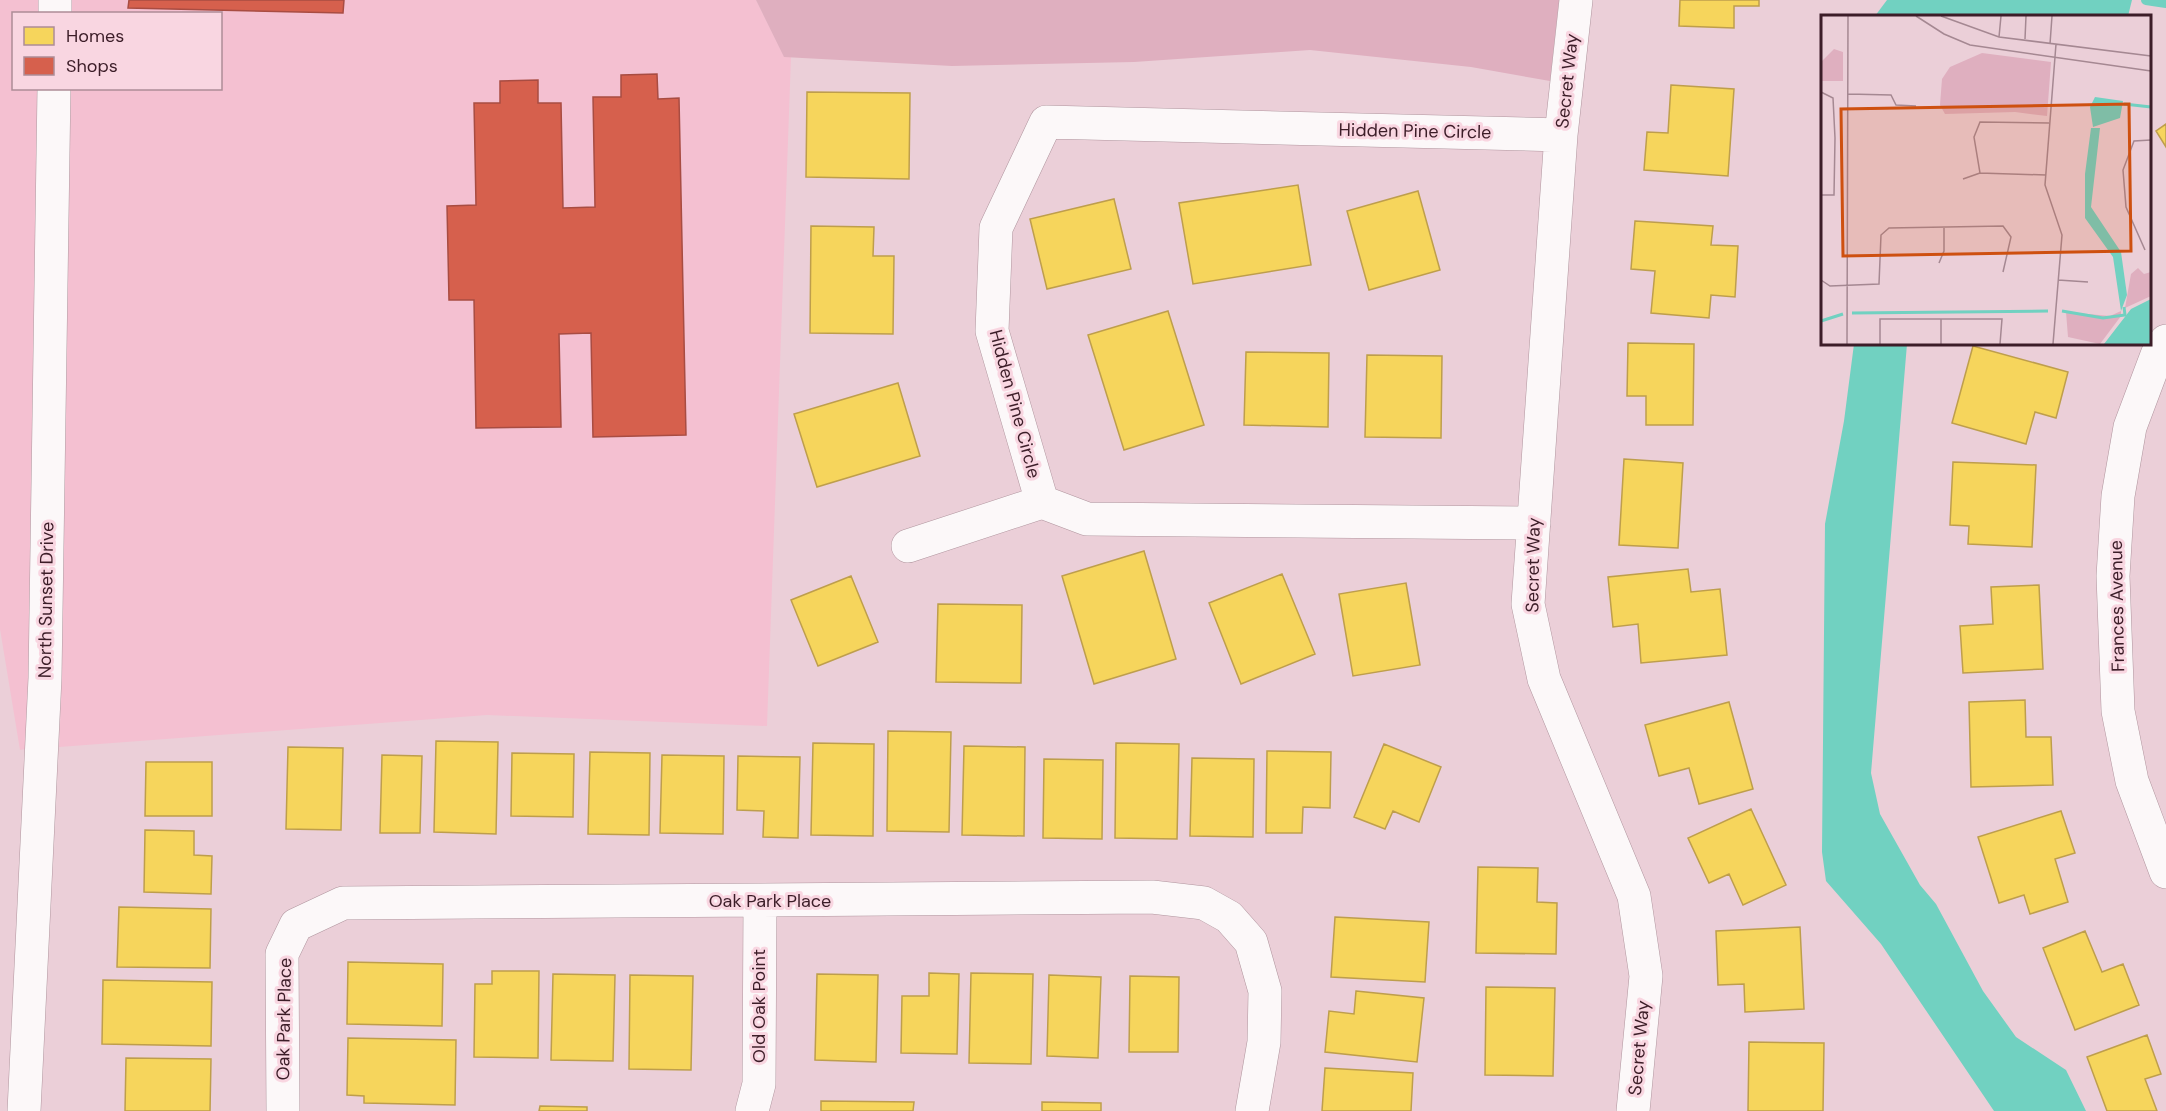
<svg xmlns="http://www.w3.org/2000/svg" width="2166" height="1111" font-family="'DM Sans',sans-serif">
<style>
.built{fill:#f4c0d1}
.green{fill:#dfafbf}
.water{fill:#71d1c1}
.homes{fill:#f6d55c;stroke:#be9e4c;stroke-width:1.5}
.shops{fill:#d6604d;stroke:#a84c42;stroke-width:1.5}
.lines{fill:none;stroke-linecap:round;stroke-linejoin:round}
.stream{stroke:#71d1c1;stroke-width:10}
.minor-casing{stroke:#b0959e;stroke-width:34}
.tertiary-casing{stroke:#b0959e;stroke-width:34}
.minor{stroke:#fcf8f9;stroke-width:33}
.tertiary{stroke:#fcf8f9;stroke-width:33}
.labels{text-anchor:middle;stroke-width:6;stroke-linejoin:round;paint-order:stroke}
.street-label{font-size:18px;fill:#3c1d28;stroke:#f9d6e1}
.inset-river{fill:none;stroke:#71d1c1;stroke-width:3}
.inset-road{fill:none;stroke:#a58892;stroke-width:1.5}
.view{fill:#ce5010;fill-opacity:0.15;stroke:#ce5010;stroke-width:3}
.inset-edge{fill:none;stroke:#3c1d28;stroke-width:3}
</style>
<rect width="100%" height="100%" fill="#ebcfd8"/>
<path class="built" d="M0 0H39L38 13 14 14V88L37 89 28 677 25 749 20 750 0 629Z
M72 0H756L784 56 791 57 767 726 487 715 59 747 62 678 71 89 220 88V14L72 13Z"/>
<path class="green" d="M756 0H1559L1550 81 1471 67 1310 50 1134 62 952 66 784 57Z"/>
<path class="water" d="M1887 0H2132L2128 16H1875Z
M1854 344H1907L1871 773 1880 814 1920 885 1936 904 1983 991 2016 1037 2066 1070 2086 1111H1994L1881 944 1826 881 1822 852 1825 524 1844 421Z"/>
<path class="homes" d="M1680 0H1759V6H1734V28L1679 26Z
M1671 85 1734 89 1728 176 1644 170 1647 132 1668 133Z
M807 92 910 93 909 179 806 177Z
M2166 124V147L2156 131Z
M1298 185 1311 265 1193 284 1179 203Z
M1418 191 1440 270 1369 290 1347 211Z
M1114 199 1131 269 1047 289 1030 219Z
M1635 221 1713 226 1711 245 1738 246 1735 297 1711 295 1709 318 1651 313 1655 271 1631 269Z
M811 226 874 227 873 256H894L893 334 810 333Z
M1168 311 1204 425 1124 450 1088 335Z
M1628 343 1694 344 1693 425H1646V396H1627Z
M1973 346 2068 372 2056 418 2035 412 2026 444 1952 423Z
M1246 352 1329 353 1328 427 1244 425Z
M1367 355 1442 356 1441 438 1365 437Z
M898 383 920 456 817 487 794 414Z
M1624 459 1683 463 1678 548 1619 545Z
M1953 462 2036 465 2032 547 1968 544 1969 526 1950 525Z
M1144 551 1176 659 1094 684 1062 576Z
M1688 569 1691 592 1720 589 1727 655 1641 663 1638 624 1613 627 1608 577Z
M1282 574 1315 654 1241 684 1209 603Z
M851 576 878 642 818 666 791 600Z
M1406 583 1420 665 1353 676 1339 594Z
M2039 585 2043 669 1963 673 1960 626 1993 624 1991 587Z
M938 604 1022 605 1021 683 936 682Z
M2025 700 2026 737H2051L2053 785 1971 787 1969 702Z
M1729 702 1753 789 1699 804 1689 768 1659 776 1645 725Z
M888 731 951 732 949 832 887 831Z
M436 741 498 742 496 834 434 832Z
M813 743 874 744 873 836 811 835Z
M1116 743 1179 744 1177 839 1115 838Z
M1384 744 1441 767 1419 822 1393 811 1385 829 1354 817Z
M964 746 1025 747 1024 836 962 835Z
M288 747 343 748 341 830 286 829Z
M1267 751 1331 752 1330 808 1303 807 1302 833H1266Z
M590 752 650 753 649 835 588 834Z
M512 753 574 754 573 817 511 816Z
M382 755 422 756 420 833H380Z
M662 755 724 756 723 834 660 833Z
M738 756 800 757 798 838 763 837 764 811 737 810Z
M1192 758 1254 759 1253 837 1190 836Z
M1044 759 1103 760 1102 839 1043 838Z
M146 762H212V816H145Z
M1751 809 1786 885 1743 905 1729 874 1709 883 1688 838Z
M2061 811 2075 853 2055 859 2068 902 2030 914 2024 895 1999 903 1978 837Z
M145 830 194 831V855L212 856 211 894 144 892Z
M1478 867 1538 868 1537 902 1557 903 1556 954 1476 953Z
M119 907 211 909 210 968 117 967Z
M1335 917 1429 922 1425 982 1331 977Z
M1800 927 1804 1009 1745 1012 1744 984 1718 985 1716 931Z
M2085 931 2102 972 2123 964 2139 1005 2075 1030 2043 948Z
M348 962 443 964 442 1026 347 1024Z
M492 971H539L538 1058 474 1057 475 984H492Z
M929 973 959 974 957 1054 901 1053 902 996H929Z
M971 973 1033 974 1031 1064 969 1063Z
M553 974 615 975 613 1061 551 1060Z
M817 974 878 975 876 1062 815 1060Z
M630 975 693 976 691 1070 629 1069Z
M1049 975 1101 977 1098 1058 1047 1056Z
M1130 976 1179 977 1178 1052H1129Z
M103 980 212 982 211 1046 102 1044Z
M1486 987 1555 988 1553 1076 1485 1075Z
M1356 991 1424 998 1417 1062 1325 1052 1329 1011 1354 1014Z
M2147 1035 2161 1074 2145 1079 2157 1111H2107L2087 1057Z
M348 1038 456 1040 455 1105 364 1103V1096L347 1095Z
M1749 1042 1824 1043 1823 1111H1748Z
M126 1058 211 1059 210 1111H125Z
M1325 1068 1413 1073 1411 1111H1322Z
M821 1101 914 1102 913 1111H821Z
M1042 1102 1101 1103V1111H1042Z
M540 1106 587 1107V1111H539Z"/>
<path class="shops" d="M129 0H344L343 13 128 8Z
M657 74 658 99 679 98 686 435 593 437 591 333 559 334 561 427 476 428 474 300H449L447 206 476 205 474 103H500V81L538 80V103H561L563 208 595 207 593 97H621V75Z"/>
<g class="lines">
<path class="stream" d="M2146 0 2166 3"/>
<g class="minor-casing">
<path id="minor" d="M1576 0 1561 135 1528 604 1544 679 1634 896 1646 976 1633 1111
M2166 341 2157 355 2130 427 2118 496 2113 576 2118 711 2132 781 2166 872
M1534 523 1087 519 1042 502 992 331 996 228 1046 122 1561 135
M908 546 1042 502
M283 1111 282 954 296 925 343 903 1152 897 1204 903 1229 917 1251 942 1265 991 1264 1042 1252 1111
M752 1111 759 1084 760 901"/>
</g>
<g class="tertiary-casing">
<path id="tertiary" d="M55 14V0
M24 1111 45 678 54 88"/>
</g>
<use href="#minor" class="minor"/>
<use href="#tertiary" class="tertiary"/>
</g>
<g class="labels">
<g class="street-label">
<text transform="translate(1567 81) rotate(-84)" y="6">Secret Way</text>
<text transform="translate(1415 131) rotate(1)" y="6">Hidden Pine Circle</text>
<text transform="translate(1015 404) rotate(75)" y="6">Hidden Pine Circle</text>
<text transform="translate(1533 565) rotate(-89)" y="6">Secret Way</text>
<text transform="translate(46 600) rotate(-89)" y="6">North Sunset Drive</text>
<text transform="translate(2117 606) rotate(-91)" y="6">Frances Avenue</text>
<text x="770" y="907">Oak Park Place</text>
<text transform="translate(759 1006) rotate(-90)" y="6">Old Oak Point</text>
<text transform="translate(284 1019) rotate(-89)" y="6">Oak Park Place</text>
<text transform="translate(1639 1048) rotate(-85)" y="6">Secret Way</text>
</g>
</g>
<g transform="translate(1821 15)">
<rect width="330" height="330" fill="#ebcfd8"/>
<path d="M13 34 22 37V66H0V47ZM161 38 230 47 226 101 194 97 124 99 119 90 121 64 129 52ZM317 253 323 259 330 257V281L304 293 310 259ZM300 296V301L279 329 247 322 245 297 289 301Z" fill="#dfafbf"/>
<path d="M274 82 302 86 299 103 272 112 269 92ZM270 113H279L270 192 300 237 306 280 300 296 292 242 264 203V159ZM330 284V329H283L310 294Z" fill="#71d1c1"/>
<path class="inset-river" d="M303 89 330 92M241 296 282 303 304 300 303 292M31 298 227 296M0 306 22 299"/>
<path class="inset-road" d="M95 1 123 19 149 30 330 56M120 1 178 22 330 41M178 22 180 1M204 24 205 1M229 29 231 1M0 77 12 83 14 123 13 180H0M27 79 70 80 75 90 95 91M225 160 159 158 153 122 159 107 228 108M142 164 159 158M324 235 305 192 302 155 313 126 330 125M118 248 123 236V212M0 265 9 271 58 269 60 220 68 213 182 211 190 222 182 257M237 265 267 267M26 329 27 1M59 329V304H181L179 329M120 329V304M232 329 241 220 224 170 235 29"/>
<path class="view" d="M308 89 310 236 22 241 20 94Z"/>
<rect width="330" height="330" class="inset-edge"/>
</g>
<rect x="12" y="12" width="210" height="78" fill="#f9d6e1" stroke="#ad8c97" stroke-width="1.5"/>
<rect x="24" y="27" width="30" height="18" fill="#f6d55c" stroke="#ad8c97" stroke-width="1.5"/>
<text x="66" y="42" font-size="18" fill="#3c1d28">Homes</text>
<rect x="24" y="57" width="30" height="18" fill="#d6604d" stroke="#ad8c97" stroke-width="1.5"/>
<text x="66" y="72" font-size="18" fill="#3c1d28">Shops</text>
</svg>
